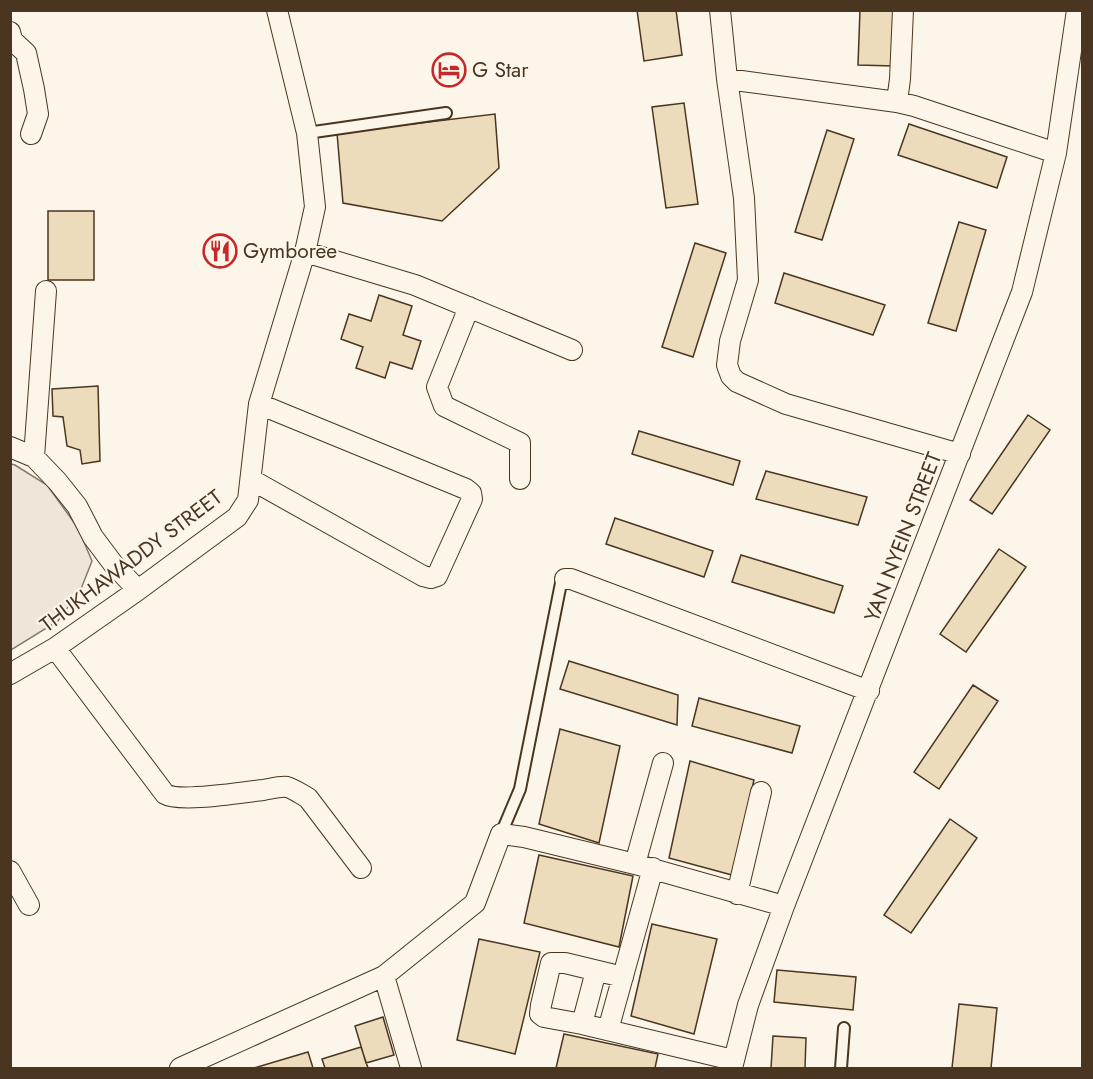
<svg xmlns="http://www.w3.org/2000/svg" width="1093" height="1079" font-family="Jost,sans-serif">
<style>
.green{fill:#ede6d9;stroke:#887966;stroke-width:1.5}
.building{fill:#ecdcbc;stroke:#4a3520;stroke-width:1.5}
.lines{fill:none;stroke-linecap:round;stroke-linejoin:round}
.lane-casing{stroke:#4a3520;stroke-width:14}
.street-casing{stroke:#4a3520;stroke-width:22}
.lane{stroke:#fbf6e9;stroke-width:10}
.street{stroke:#fbf6e9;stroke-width:20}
.labels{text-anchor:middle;stroke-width:4.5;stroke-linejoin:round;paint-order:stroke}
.poi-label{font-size:21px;fill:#4a3520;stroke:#fbf6e9;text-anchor:start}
.street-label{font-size:21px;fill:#4a3520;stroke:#fbf6e9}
</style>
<rect width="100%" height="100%" fill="#fbf6e9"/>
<path class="green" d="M11 464 15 465 47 485 78 528 92 561 81 589 58 621 11 650Z"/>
<path class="building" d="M637 10H676L682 55 644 61Z
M860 10H896L894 66 858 65Z
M684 103 698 204 666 208 652 107Z
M495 114 499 168 442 221 343 203 337 133Z
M909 124 1007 157 997 188 898 155Z
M827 130 854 139 822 240 795 232Z
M48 211H94V280H48Z
M959 222 986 230 956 331 928 323Z
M695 243 726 253 693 357 662 347Z
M784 273 885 305 873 335 775 303Z
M379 295 412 306 403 335 421 341 412 369 390 362 385 378 356 368 363 347 341 339 349 314 371 321Z
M98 386 100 461 82 464 80 450 67 446 63 417 53 416 52 389Z
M1028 415 1050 430 992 514 970 500Z
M639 431 740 461 733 485 632 454Z
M766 471 867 497 858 525 756 499Z
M615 518 713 551 704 577 606 544Z
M999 549 1026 567 966 652 940 634Z
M741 555 843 586 834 613 732 582Z
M569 661 678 695 677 725 560 689Z
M973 685 998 701 939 789 914 772Z
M699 698 800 726 792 753 692 726Z
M560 729 620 746 599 843 539 824Z
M690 761 754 780 732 875 669 858Z
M950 819 977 838 911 933 884 915Z
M539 855 633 876 619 947 524 923Z
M652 924 717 939 694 1034 631 1016Z
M479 939 540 952 515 1054 457 1040Z
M777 970 856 977 853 1010 774 1002Z
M959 1004 997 1008 991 1068H952Z
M383 1017 394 1055 366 1063 355 1026Z
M564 1034 658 1054 655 1068H556Z
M773 1036 806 1038 805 1068H771Z
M361 1047 368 1068H325L322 1059Z
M308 1052 313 1068H254Z"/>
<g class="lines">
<g class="lane-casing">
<path id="lane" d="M307 133 446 113
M501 834 520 789 561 583 565 579
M841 1068 844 1028"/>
</g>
<g class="street-casing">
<path id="street" d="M720 10 727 79 744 198 748 280 730 341 727 365 731 376 737 382 786 404 960 454
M903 10 900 79 897 102 914 106 1056 153
M10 32 12 40 26 53 34 89 38 114 31 134
M727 79 897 102
M305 252 415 285 572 350
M469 307 437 387 444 406 520 443V479
M10 447 34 457 57 481 77 506 93 537 114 565 138 590
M34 457 46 291
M252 480 423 576 431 578 437 576 472 499 471 493 466 489 259 404
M565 579H571L869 691
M55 648 165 794C180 803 243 792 263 790 270 789 280 786 287 787 294 789 301 794 308 798L361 868
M10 674 55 648 138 590 237 517 248 500 259 404 305 252 315 207 307 133 277 10
M663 763 635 864 784 906
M10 871 29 905
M737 894 761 792
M384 976 411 1068
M623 977 565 963H551L541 1005 540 1014 544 1017 582 1024 733 1060
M582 1024 596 971
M608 1030 653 868
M180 1068 384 976 475 903 501 834 524 837 635 864
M732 1068 748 1005 784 906 1022 292 1056 153 1077 10"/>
</g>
<use href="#lane" class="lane"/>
<use href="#street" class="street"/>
</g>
<defs>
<g id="hotel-ring" transform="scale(1.725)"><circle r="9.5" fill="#fbf6e9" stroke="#c62828" stroke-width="1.5"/><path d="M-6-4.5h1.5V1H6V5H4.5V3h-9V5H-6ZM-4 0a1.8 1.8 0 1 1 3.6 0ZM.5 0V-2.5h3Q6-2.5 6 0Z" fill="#c62828"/></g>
<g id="restaurant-ring" transform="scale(1.725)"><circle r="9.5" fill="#fbf6e9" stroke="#c62828" stroke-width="1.5"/><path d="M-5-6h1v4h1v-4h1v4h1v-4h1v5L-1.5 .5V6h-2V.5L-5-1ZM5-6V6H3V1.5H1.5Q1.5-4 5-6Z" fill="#c62828"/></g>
</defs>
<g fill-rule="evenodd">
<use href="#hotel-ring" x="449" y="70"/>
<use href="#restaurant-ring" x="220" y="251"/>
</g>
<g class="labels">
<g class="poi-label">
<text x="472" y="77">G Star</text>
<text x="243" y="258">Gymboree</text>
</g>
<g class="street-label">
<text transform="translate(903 537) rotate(-69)" y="7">YAN NYEIN STREET</text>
<text transform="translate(131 561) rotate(-37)" y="7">THUKHAWADDY STREET</text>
</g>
</g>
<rect width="1093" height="1079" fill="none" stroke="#4a3520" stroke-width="24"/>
</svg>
